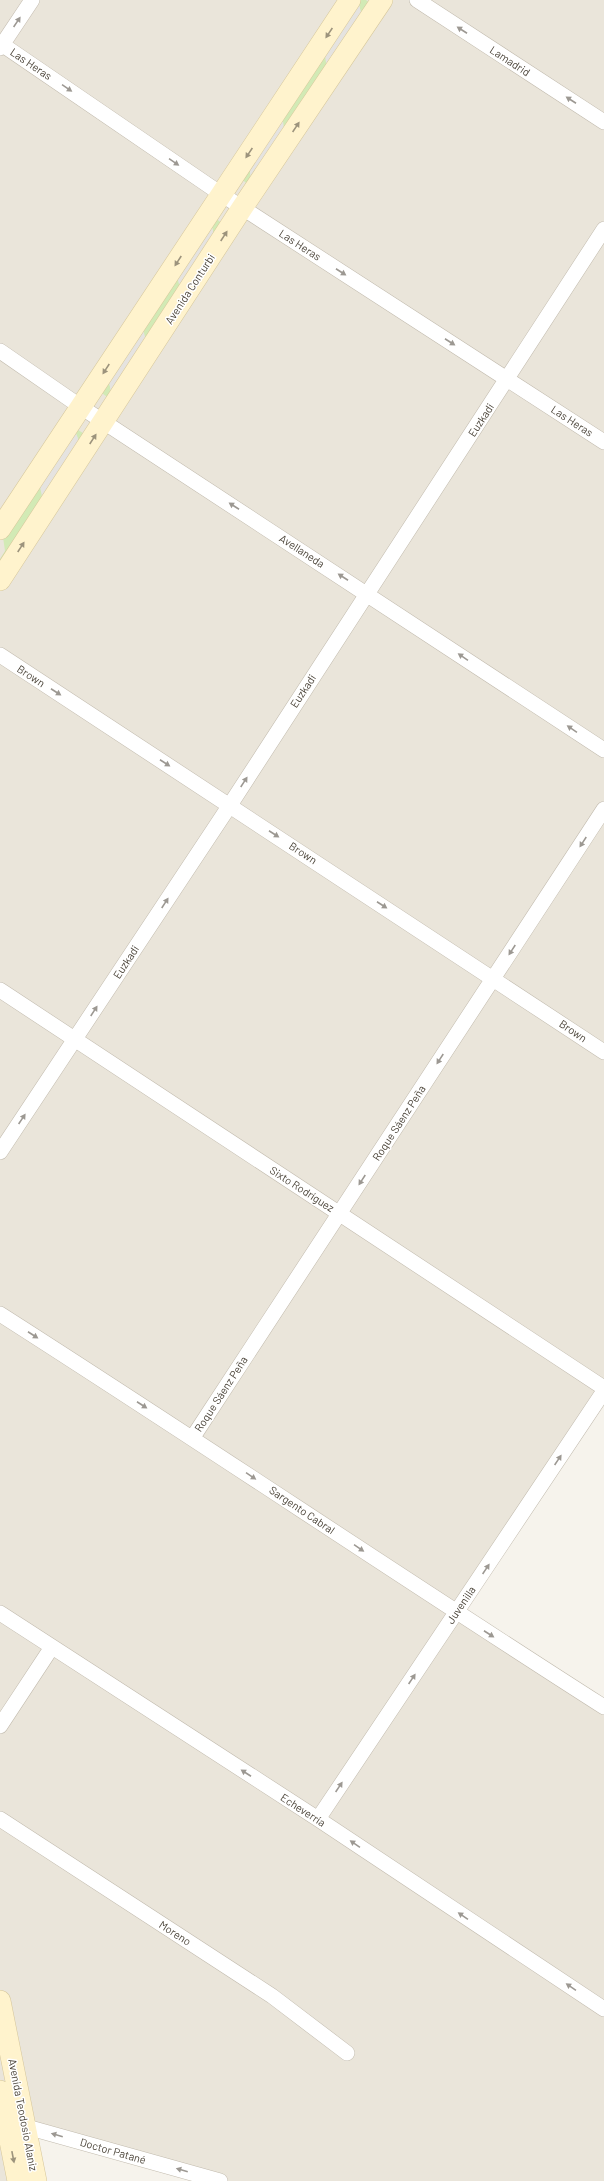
<svg xmlns="http://www.w3.org/2000/svg" width="604" height="2181" font-family="Barlow,sans-serif">
<style>
.residential{fill:#eae5da}
.green{fill:#d2eab5}
.parking{fill:#e5e3e0}
.lines{fill:none;stroke-linecap:round;stroke-linejoin:round}
.minor-casing{stroke:#c2bbae;stroke-width:16}
.secondary-casing{stroke:#d6c79b;stroke-width:22}
.minor{stroke:#fff;stroke-width:15}
.secondary{stroke:#fff3cd;stroke-width:21}
.oneway{fill:#9c9892}
.oneway2{fill:#9c937c}
.labels{text-anchor:middle;stroke-width:3;stroke-linejoin:round;paint-order:stroke}
.street-label{font-size:11px;fill:#4b4439;stroke:#fff}
</style>
<rect width="100%" height="100%" fill="#f6f3ec"/>
<path class="residential" d="M0 0H604V1391L456 1613 604 1707V2181H220L26 2126 29 2181H0Z"/>
<path class="green" d="M357 0H366L371 4 362 17 359 5 327 69 250 186 240 178 249 165 251 178 282 115Z
M214 217 224 225 215 240 212 226 181 291 110 399 99 391 108 377 111 391 142 326Z
M75 428 86 435 80 444 76 434 43 501 0 565V559L5 551 3 537Z"/>
<path class="parking" d="M359 4 362 17 327 69 325 56Z
M282 115 284 128 251 179 249 165Z
M211 225 215 240 181 291 177 277Z
M142 326 146 340 111 392 108 377Z
M76 433 80 444 43 501 40 487Z"/>
<g class="lines">
<g class="minor-casing">
<path id="minor" d="M417 0 604 122
M0 43 221 194 604 442
M0 48 32 0
M0 351 81 407 604 750
M0 655 604 1052
M0 990 604 1388
M0 1152 230 805 604 229
M0 1314C202 1443 402 1578 604 1707
M193 1437 604 809
M0 1613 318 1819 604 2009
M0 1726 52 1647
M0 1819 272 1996 347 2053
M318 1819 604 1391
M16 2124 220 2181"/>
</g>
<g class="secondary-casing">
<path id="secondary" d="M0 529 350 0
M0 580 242 208 382 0
M0 2001 36 2181
M0 2091 18 2181"/>
</g>
<use href="#minor" class="minor"/>
<use href="#secondary" class="secondary"/>
</g>
<defs><path id="oneway-solid" d="M-6-.8H1V-3.2L6.5 0L1 3.2V.8H-6Z"/></defs>
<g class="oneway">
<use href="#oneway-solid" transform="translate(17 22) rotate(-56)"/>
<use href="#oneway-solid" transform="translate(462 30) rotate(-147)"/>
<use href="#oneway-solid" transform="translate(67 88) rotate(34)"/>
<use href="#oneway-solid" transform="translate(571 100) rotate(-147)"/>
<use href="#oneway-solid" transform="translate(174 162) rotate(34)"/>
<use href="#oneway-solid" transform="translate(341 272) rotate(33)"/>
<use href="#oneway-solid" transform="translate(450 342) rotate(33)"/>
<use href="#oneway-solid" transform="translate(234 506) rotate(-147)"/>
<use href="#oneway-solid" transform="translate(343 577) rotate(-147)"/>
<use href="#oneway-solid" transform="translate(463 657) rotate(-146)"/>
<use href="#oneway-solid" transform="translate(56 692) rotate(33)"/>
<use href="#oneway-solid" transform="translate(572 729) rotate(-146)"/>
<use href="#oneway-solid" transform="translate(165 763) rotate(33)"/>
<use href="#oneway-solid" transform="translate(244 782) rotate(-57)"/>
<use href="#oneway-solid" transform="translate(274 834) rotate(33)"/>
<use href="#oneway-solid" transform="translate(583 842) rotate(123)"/>
<use href="#oneway-solid" transform="translate(165 903) rotate(-57)"/>
<use href="#oneway-solid" transform="translate(382 905) rotate(33)"/>
<use href="#oneway-solid" transform="translate(512 950) rotate(123)"/>
<use href="#oneway-solid" transform="translate(94 1011) rotate(-57)"/>
<use href="#oneway-solid" transform="translate(440 1059) rotate(123)"/>
<use href="#oneway-solid" transform="translate(22 1119) rotate(-56)"/>
<use href="#oneway-solid" transform="translate(362 1180) rotate(123)"/>
<use href="#oneway-solid" transform="translate(33 1335) rotate(33)"/>
<use href="#oneway-solid" transform="translate(142 1405) rotate(33)"/>
<use href="#oneway-solid" transform="translate(558 1460) rotate(-56)"/>
<use href="#oneway-solid" transform="translate(251 1476) rotate(34)"/>
<use href="#oneway-solid" transform="translate(359 1548) rotate(34)"/>
<use href="#oneway-solid" transform="translate(486 1569) rotate(-56)"/>
<use href="#oneway-solid" transform="translate(489 1634) rotate(33)"/>
<use href="#oneway-solid" transform="translate(412 1679) rotate(-56)"/>
<use href="#oneway-solid" transform="translate(246 1773) rotate(-147)"/>
<use href="#oneway-solid" transform="translate(339 1787) rotate(-56)"/>
<use href="#oneway-solid" transform="translate(355 1844) rotate(-146)"/>
<use href="#oneway-solid" transform="translate(463 1916) rotate(-146)"/>
<use href="#oneway-solid" transform="translate(571 1987) rotate(-146)"/>
<use href="#oneway-solid" transform="translate(57 2135) rotate(-164)"/>
<use href="#oneway-solid" transform="translate(182 2170) rotate(-164)"/>
</g>
<g class="oneway2">
<use href="#oneway-solid" transform="translate(329 33) rotate(124)"/>
<use href="#oneway-solid" transform="translate(296 127) rotate(-56)"/>
<use href="#oneway-solid" transform="translate(249 153) rotate(124)"/>
<use href="#oneway-solid" transform="translate(224 236) rotate(-57)"/>
<use href="#oneway-solid" transform="translate(178 261) rotate(123)"/>
<use href="#oneway-solid" transform="translate(106 369) rotate(123)"/>
<use href="#oneway-solid" transform="translate(93 439) rotate(-57)"/>
<use href="#oneway-solid" transform="translate(21 547) rotate(-57)"/>
<use href="#oneway-solid" transform="translate(13 2157) rotate(79)"/>
</g>
<g class="labels">
<g class="street-label">
<text transform="translate(510 61) rotate(33)" y="4">Lamadrid</text>
<text transform="translate(31 64) rotate(34)" y="4">Las Heras</text>
<text transform="translate(300 245) rotate(33)" y="4">Las Heras</text>
<text transform="translate(190 289) rotate(-57)" y="4">Avenida Conturbi</text>
<text transform="translate(481 420) rotate(-57)" y="4">Euzkadi</text>
<text transform="translate(572 421) rotate(33)" y="4">Las Heras</text>
<text transform="translate(302 551) rotate(33)" y="4">Avellaneda</text>
<text transform="translate(31 676) rotate(33)" y="4">Brown</text>
<text transform="translate(303 691) rotate(-57)" y="4">Euzkadi</text>
<text transform="translate(303 853) rotate(33)" y="4">Brown</text>
<text transform="translate(126 962) rotate(-57)" y="4">Euzkadi</text>
<text transform="translate(573 1031) rotate(34)" y="4">Brown</text>
<text transform="translate(399 1123) rotate(-57)" y="4">Roque Sáenz Peña</text>
<text transform="translate(302 1189) rotate(33)" y="4">Sixto Rodríguez</text>
<text transform="translate(221 1394) rotate(-57)" y="4">Roque Sáenz Peña</text>
<text transform="translate(302 1510) rotate(34)" y="4">Sargento Cabral</text>
<text transform="translate(461 1605) rotate(-56)" y="4">Juvenilla</text>
<text transform="translate(303 1810) rotate(33)" y="4">Echeverría</text>
<text transform="translate(175 1933) rotate(33)" y="4">Moreno</text>
<text transform="translate(23 2115) rotate(79)" y="4">Avenida Teodosio Alaniz</text>
<text transform="translate(113 2151) rotate(16)" y="4">Doctor Patané</text>
</g>
</g>
</svg>
